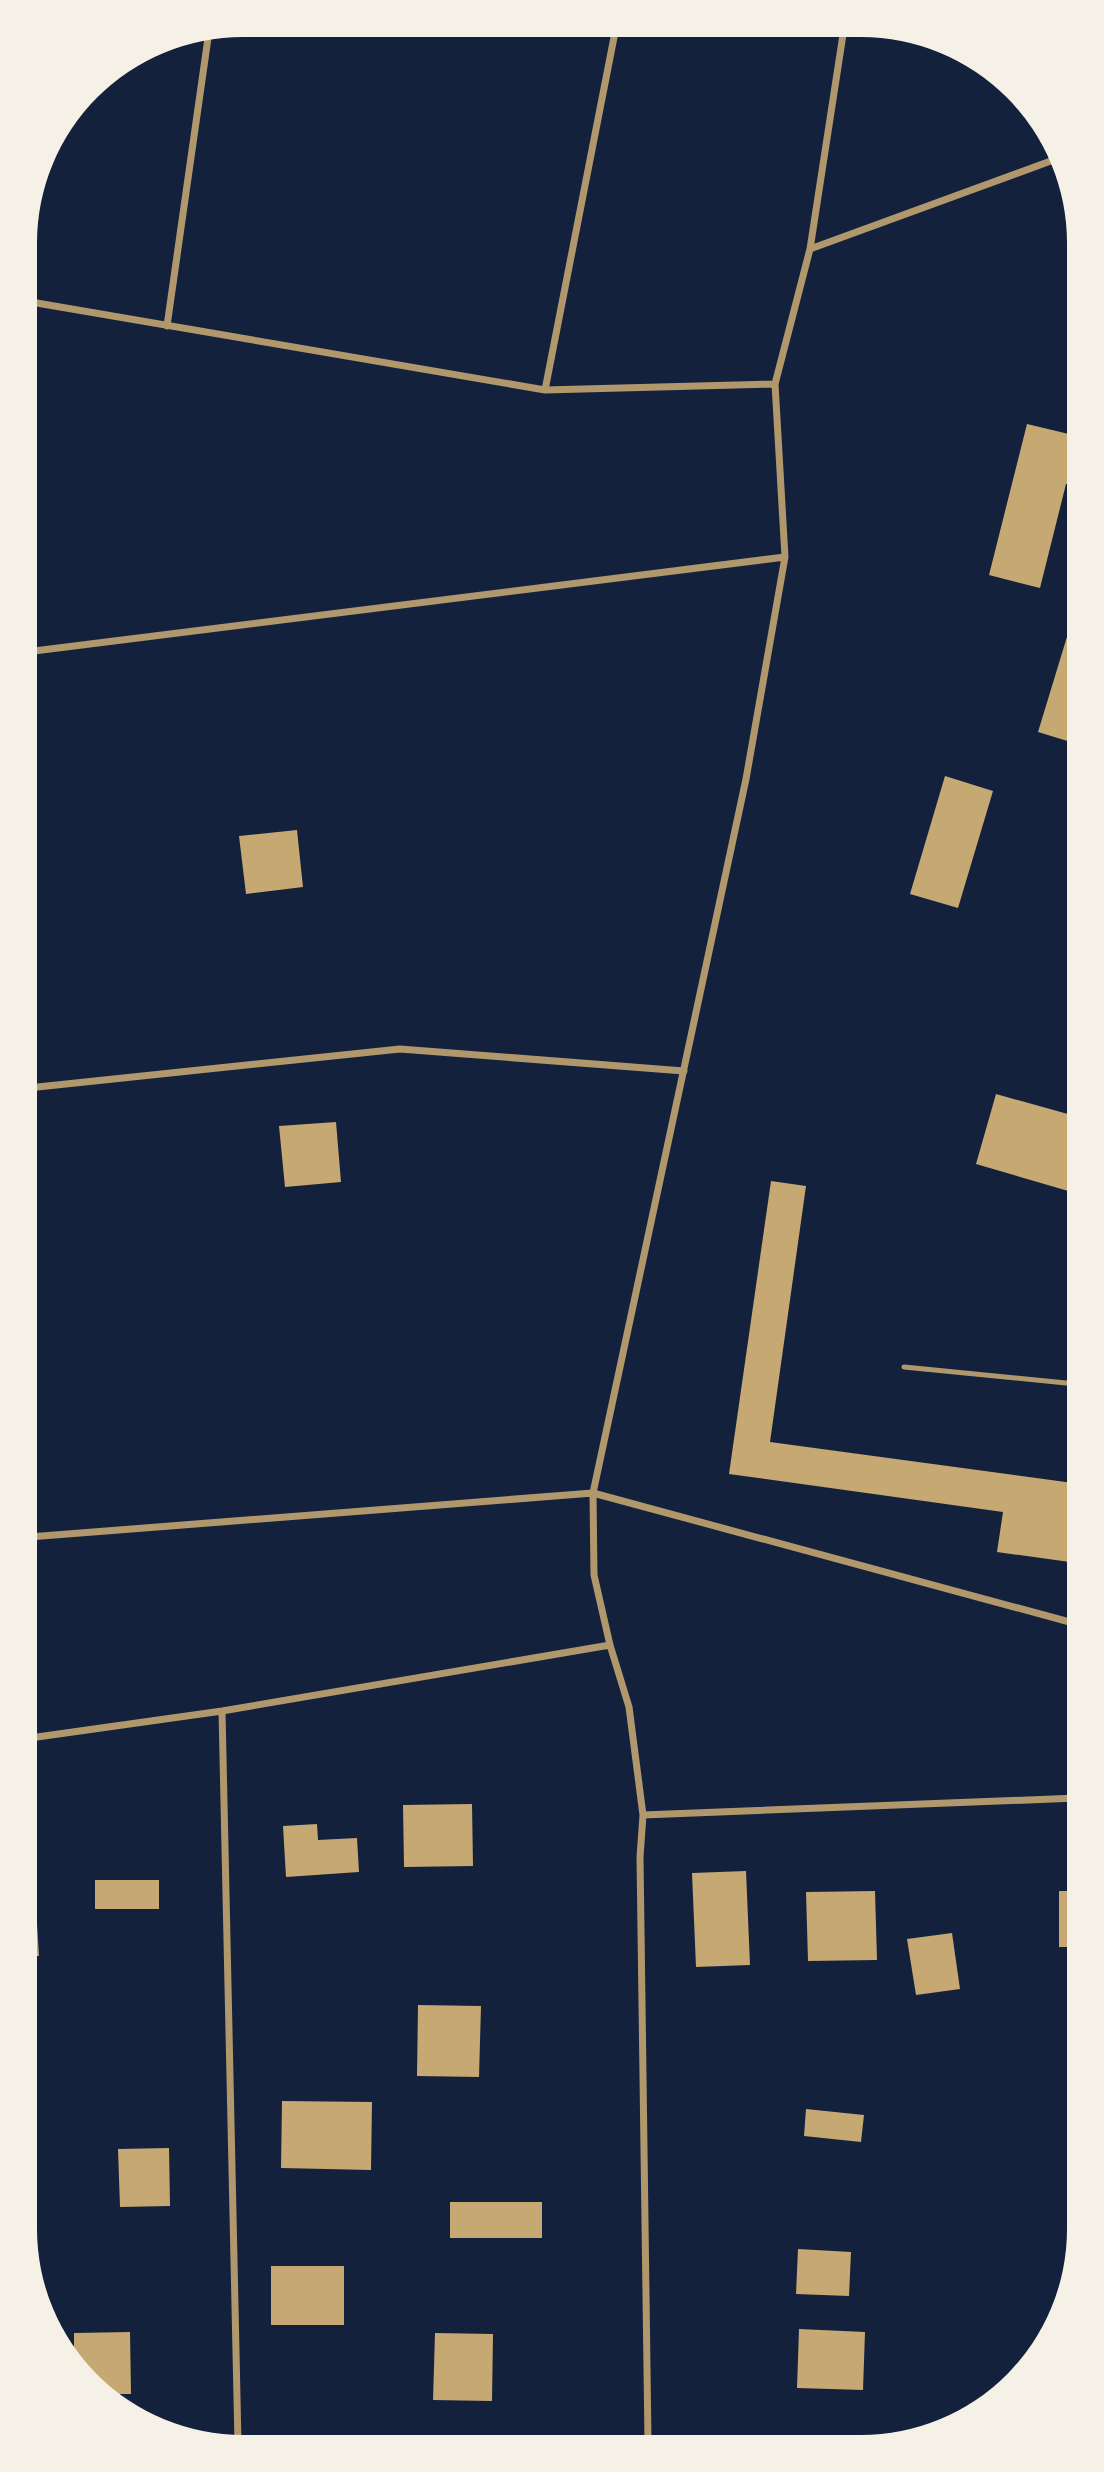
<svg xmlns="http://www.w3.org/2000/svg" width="1104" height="2472" font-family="'Nunito Sans',sans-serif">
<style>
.building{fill:#c6a872}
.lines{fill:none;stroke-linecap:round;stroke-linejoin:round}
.service{stroke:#b1986c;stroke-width:5}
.minor{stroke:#b1986c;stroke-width:7}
</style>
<rect width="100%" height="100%" fill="#14213d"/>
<path class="building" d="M1027 424 1073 435V485L1066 484 1040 588 989 575Z
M1073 617 1074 743 1038 732Z
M945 776 993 791 958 908 910 894Z
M297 830 303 887 246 894 239 836Z
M996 1094 1075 1116V1193L976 1164Z
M336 1122 341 1182 285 1187 279 1126Z
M771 1181 806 1186 770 1442 1073 1483 1076 1468 1077 1563 997 1552 1003 1512 729 1474Z
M472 1804 473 1866 404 1867 403 1805Z
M317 1824 318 1840 357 1838 359 1872 286 1877 283 1826Z
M746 1871 750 1965 696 1967 692 1873Z
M95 1880H159V1909H95Z
M875 1891 877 1960 808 1961 806 1892Z
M1059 1891H1078V1947H1059Z
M31 1924H37L39 1956H31Z
M952 1933 960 1989 916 1995 907 1939Z
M418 2005 481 2006 479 2077 417 2076Z
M282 2101 372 2102 371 2170 281 2168Z
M806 2109 864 2115 861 2142 804 2136Z
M169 2148 170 2206 120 2207 118 2149Z
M450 2202H542V2238H450Z
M798 2249 851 2252 849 2296 796 2294Z
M271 2266H344V2325H271Z
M799 2329 865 2332 863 2390 797 2388Z
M130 2332 131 2394H101L74 2365V2333Z
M435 2333 493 2334 492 2401 433 2400Z"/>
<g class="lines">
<path class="service" d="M904 1367 1076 1384"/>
<path class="minor" d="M810 249 1059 158
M25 301 545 390 775 384 785 557 746 779 593 1493 594 1575 610 1645
M167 326 209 31
M775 384 810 249 844 28
M545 390 616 27
M26 652 785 557
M28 1088 400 1049 684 1071
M29 1537 593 1493 1077 1624
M222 1711 238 2443
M30 1738 222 1711 610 1645 629 1707 643 1815 1077 1798
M643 1815 640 1857 648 2441"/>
</g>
<path d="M0 0H1104V2472H0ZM243 37H861A206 206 0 0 1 1067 243V2229A206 206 0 0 1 861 2435H243A206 206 0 0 1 37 2229V243A206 206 0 0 1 243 37Z" fill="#f6f1e7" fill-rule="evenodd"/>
</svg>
